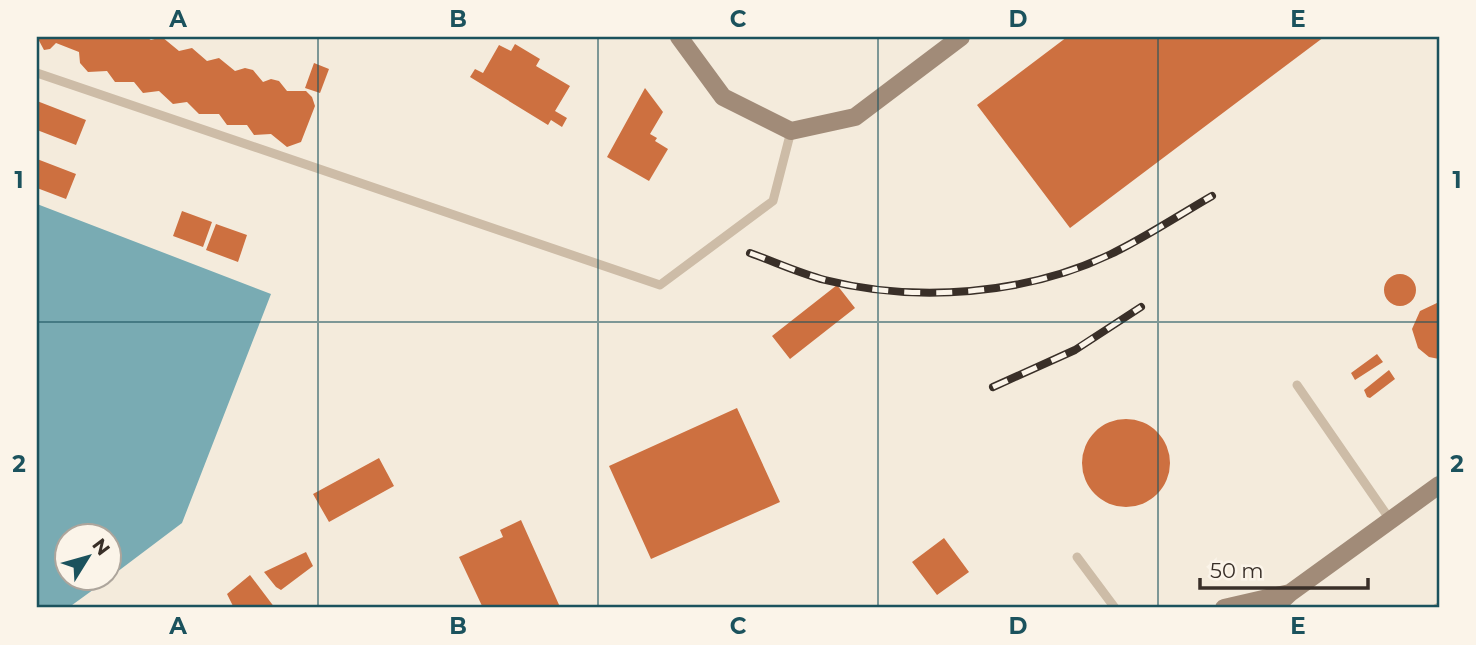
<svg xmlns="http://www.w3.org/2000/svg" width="1476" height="645" font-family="Montserrat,sans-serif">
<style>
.water{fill:#79abb3}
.building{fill:#cd7040}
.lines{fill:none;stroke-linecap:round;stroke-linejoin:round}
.lane{stroke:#cdbca7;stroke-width:9}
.secondary{stroke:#a18b78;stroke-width:18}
.rail-casing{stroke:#392f28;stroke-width:8}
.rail{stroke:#fbf4e9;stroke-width:5;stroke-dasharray:16;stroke-linecap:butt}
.grid{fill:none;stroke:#1b525d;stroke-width:2;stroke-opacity:0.55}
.neatline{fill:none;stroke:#1b525d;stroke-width:2.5}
.grid-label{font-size:23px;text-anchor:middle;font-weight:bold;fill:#1b525d}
</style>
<rect width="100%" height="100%" fill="#f4ebdc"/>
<path class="water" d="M37 204 271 294 182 523 109 578 108 536H66V578L108 579 68 608H37Z"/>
<path class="building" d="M37 37H146L151 40 162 37 179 51 192 48 207 61 219 58 235 71 245 68 253 70 263 82 271 79 279 81 287 91H306L312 97 315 106 301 142 287 147 271 134 254 135 247 125H227L219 114H199L187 102 173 104 159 91 143 93 134 82H115L107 71 88 72 80 63 79 52 56 43 50 49 44 50Z
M1067 37H1324L1070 228 977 105Z
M515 44 540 59 536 66 570 86 555 111 567 118 562 127 551 120 548 125 470 77 475 69 483 73 499 45 511 51Z
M314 63 329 69 320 93 305 88Z
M645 88 663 112 650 134 657 138 655 141 668 149 649 181 607 157Z
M37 101 86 120 76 145 37 130Z
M37 159 76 174 66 199 37 188Z
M182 211 212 222 203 247 173 236Z
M216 224 247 235 238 262 206 250Z
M1384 290a16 16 0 1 1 32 0a16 16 0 1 1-32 0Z
M837 285 855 308 790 359 772 336Z
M1439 302V359L1429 357 1418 348 1412 329 1420 311Z
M1377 354 1383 362 1355 380 1351 373Z
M1389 370 1395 379 1370 398 1367 397 1364 390Z
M737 408 780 502 651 559 609 466Z
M1082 463a44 44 0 1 1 88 0a44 44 0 1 1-88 0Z
M379 458 394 486 329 522 313 494Z
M521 520 560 607 483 608 459 557 503 537 500 530Z
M944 538 969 572 937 595 912 562Z
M306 552 313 566 281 590 276 587 264 572Z
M250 575 275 608H234L227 594Z"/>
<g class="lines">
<path class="lane" d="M37 73 660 285 773 201 791 131
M1297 385 1391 521
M1077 557 1115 608
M1437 608 1439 607"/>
<path class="secondary" d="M679 37 723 97 791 131 855 117 961 37
M1224 608 1290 593
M1274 608 1290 593 1439 485"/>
<g class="rail-casing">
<path id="rail" d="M750 253C775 262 799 273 825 280 916 303 1026 295 1111 254 1146 237 1179 215 1212 196
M993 387 1075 350 1141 307"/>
</g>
<use href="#rail" class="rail"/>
</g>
<path class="grid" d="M318 37V608M598 37V608M878 37V608M1158 37V608M37 322H1439"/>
<rect width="1476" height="645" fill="none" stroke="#fbf4e9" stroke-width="77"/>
<g transform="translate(88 557) rotate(53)"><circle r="33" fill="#fbf4e9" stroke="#ada59c" stroke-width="2"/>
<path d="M0-5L12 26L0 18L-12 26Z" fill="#1b525d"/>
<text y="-10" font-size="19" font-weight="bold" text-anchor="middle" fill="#392f28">N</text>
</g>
<path d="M1200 578v10h168v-10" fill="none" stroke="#392f28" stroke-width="3.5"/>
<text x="1210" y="578" font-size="21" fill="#392f28" stroke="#fbf4e9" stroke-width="5" paint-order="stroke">50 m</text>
<rect x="38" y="38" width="1400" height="568" class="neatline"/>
<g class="grid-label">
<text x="178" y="27">A</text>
<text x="458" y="27">B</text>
<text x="738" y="27">C</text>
<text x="1018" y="27">D</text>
<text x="1298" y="27">E</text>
<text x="19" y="188">1</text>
<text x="1457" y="188">1</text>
<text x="19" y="472">2</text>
<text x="1457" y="472">2</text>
<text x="178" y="634">A</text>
<text x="458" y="634">B</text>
<text x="738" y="634">C</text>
<text x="1018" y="634">D</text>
<text x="1298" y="634">E</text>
</g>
</svg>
